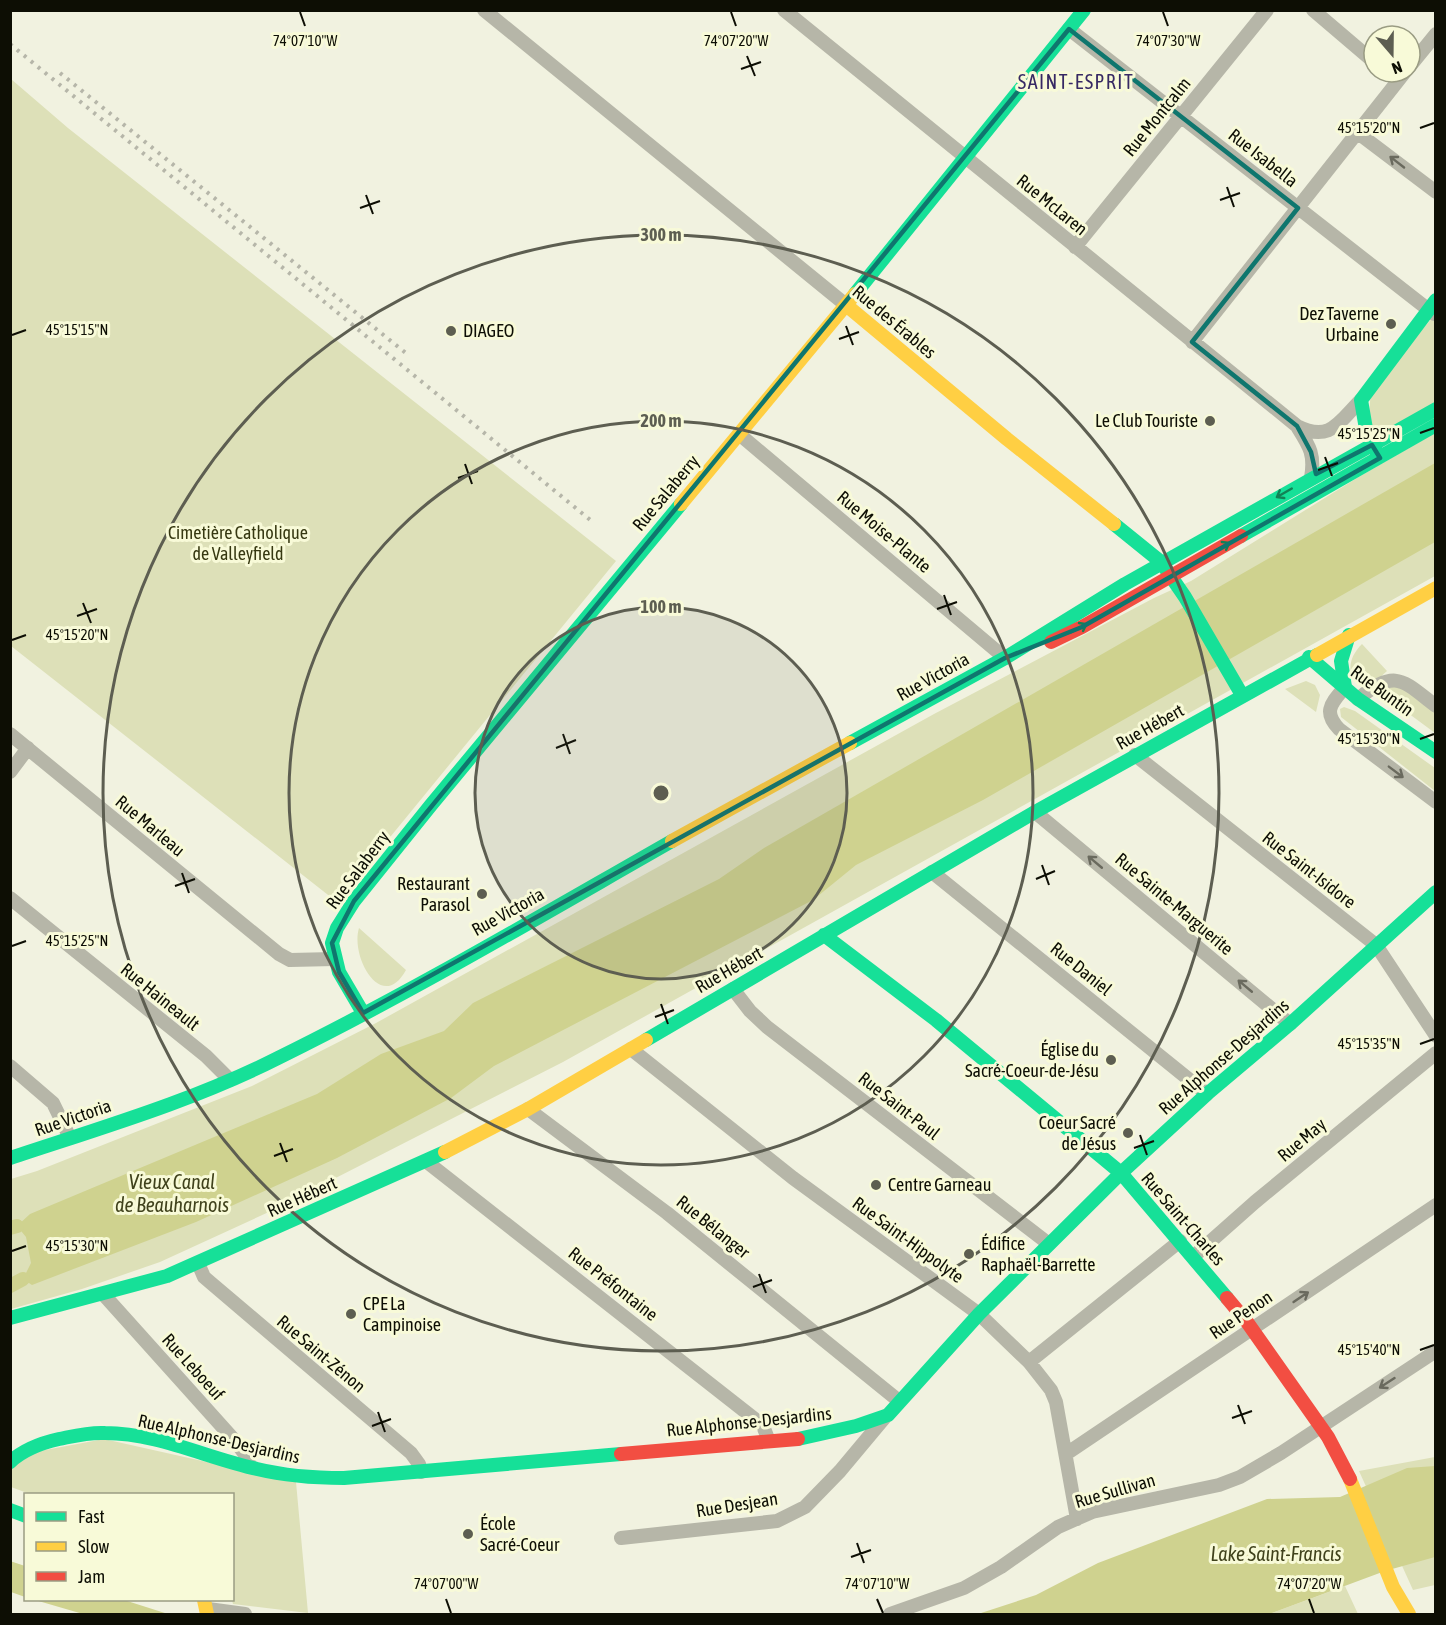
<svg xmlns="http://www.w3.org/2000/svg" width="1446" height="1625" font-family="'Asap Condensed',sans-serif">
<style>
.green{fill:#dde0b8}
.water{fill:#cfd28f}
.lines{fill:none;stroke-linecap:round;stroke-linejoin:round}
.canal{stroke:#cfd28f;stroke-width:14}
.street{stroke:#b6b6a8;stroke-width:14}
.fast{stroke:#16e098;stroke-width:14}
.slow{stroke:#ffcf43;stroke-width:14}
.jam{stroke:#f24e42;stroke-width:14}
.rail{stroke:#b6b6a9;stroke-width:4;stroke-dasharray:3 6;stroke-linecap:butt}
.oneway{stroke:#6a6a5e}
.oneway2{stroke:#128255}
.marked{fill:none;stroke:#0f766e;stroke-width:4.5;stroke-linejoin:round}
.ticks{fill:none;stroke:#0d0e04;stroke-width:2}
.ring{fill:none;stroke:#5d5e51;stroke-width:3}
.poi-dot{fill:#5d5e51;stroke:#f8fad8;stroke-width:2}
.labels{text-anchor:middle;stroke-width:6;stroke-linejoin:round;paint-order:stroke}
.street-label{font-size:18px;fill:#0d0e04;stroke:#f8fad8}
.poi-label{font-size:18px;fill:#0d0e04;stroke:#f8fad8;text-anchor:end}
.park-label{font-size:18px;fill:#363811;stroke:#f8fad8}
.neighbourhood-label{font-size:20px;letter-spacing:1.5px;fill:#372964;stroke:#f8fad8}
.water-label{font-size:20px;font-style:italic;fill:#40421c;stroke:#f8fad8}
.ticks-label{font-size:15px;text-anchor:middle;fill:#0d0e04;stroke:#f8fad8;stroke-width:6;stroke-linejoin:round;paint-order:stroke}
.centre{fill:#5d5e51;stroke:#f8fad8;stroke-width:3}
.ring-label{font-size:18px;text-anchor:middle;font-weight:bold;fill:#5d5e51;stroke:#f8fad8;stroke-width:6;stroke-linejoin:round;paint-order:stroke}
</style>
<rect width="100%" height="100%" fill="#f1f2e0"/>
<path class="green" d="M11 79 68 128 616 561 337 902 11 646Z
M1435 315V409L1368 435 1371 386Z
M1435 433V576L563 1062 271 1211 160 1262 82 1289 11 1309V1179L37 1171 252 1086 376 1023 934 714 1154 598 1191 581 1357 478Z
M1362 644 1387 671 1366 690C1346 678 1346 660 1362 644Z
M1306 681 1315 685 1320 695 1316 712 1285 689Z
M1385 687H1404L1435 712V733L1389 699 1385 693Z
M1344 707 1355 711 1435 768V791L1341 717 1340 709Z
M359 928 406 970C382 1014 350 957 359 928Z
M104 1439 296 1482 308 1613 233 1604 232 1600V1494H30L11 1487 10 1469 29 1453Z
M1435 1457V1585L1413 1590 1359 1471Z
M1345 1586 1358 1614H1269Z"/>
<path class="water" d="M1435 463V542L983 800 856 865 813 900 494 1066 451 1098 337 1158 196 1222 32 1285 23 1279 31 1263 26 1237 17 1226 30 1214 317 1094 381 1054 444 1031 473 1003 719 879 764 848Z
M1435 1466V1557L1385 1571 1269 1614H978L1036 1595 1098 1563 1267 1499 1340 1497 1407 1468Z
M10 1561 25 1566V1597L11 1592Z
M35 1600H124L168 1614H83Z"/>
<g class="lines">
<path class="canal" d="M10 1228 17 1226
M10 1286 23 1279"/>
<path class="street" d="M484 10 846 305
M784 10 1297 426C1330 443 1339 422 1361 400
M1313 10 1374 62
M1069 29 1434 314
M1410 66 1436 34
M1358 133 1436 192
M1075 247 1267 10
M1192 342 1405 72
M1298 428C1310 447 1315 455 1311 478
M739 434 1005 658
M1345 687C1332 703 1322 711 1339 729L1436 802
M1358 699C1396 668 1402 680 1436 706
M10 734 279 954 290 960 334 959
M1135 755 1376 945 1436 1036
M10 772 28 748
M1035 812 1290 1024
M932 872 1207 1094
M10 898 206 1056 230 1080
M733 989 750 1011 767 1027 1049 1244
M631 1049 793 1178 979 1314 1029 1362 1051 1390 1056 1402 1077 1519
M10 1066 53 1103 70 1138
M528 1109 667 1213 899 1401
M427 1162 756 1420 763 1426 769 1441
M1193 1257 1255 1202 1436 1053
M198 1263 204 1277 211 1283 411 1453 419 1464 421 1472
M104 1295 236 1442 247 1457 250 1467
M1029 1362 1180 1241
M1066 1454 1436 1205
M621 1538 777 1521 805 1507 840 1471 886 1416
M208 1609 245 1614
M890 1614 964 1588 1001 1567 1058 1527 1092 1512 1219 1485 1240 1477 1281 1453 1436 1351"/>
<path class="fast" d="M855 294 1084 10
M1378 455 1366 429 1361 400 1436 300
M1114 524 1161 562 1185 597 1242 695
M1241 536 1436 425
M1309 657 1358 699 1436 752
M1345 687 1341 661 1349 635
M850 743 1005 658 1125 584 1436 409
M824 935 936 1020 1121 1173 1227 1298
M363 1013 339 972 332 943 337 928 354 901 431 805 681 504
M646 1040 1035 812 1317 655
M10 1158C100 1128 193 1101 278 1058 412 992 542 915 672 841
M10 1318 167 1276 445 1152
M798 1439 856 1426 888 1415 979 1314 1121 1173 1207 1094 1290 1024 1436 892
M10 1462C24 1449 41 1443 59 1439 74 1436 89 1432 105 1433 157 1433 207 1458 257 1469 286 1476 315 1478 344 1478L621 1454
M10 1510 26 1516"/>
<path class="slow" d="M846 305 1007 439 1114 524
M681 504 855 294
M1317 655 1436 588
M672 841 850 743
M445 1152 528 1109 646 1040
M1350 1479 1393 1587 1409 1614
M204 1600 207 1614"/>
<path class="jam" d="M1051 642 1082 627 1241 536
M1227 1298 1247 1322 1328 1437 1350 1479
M621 1454 798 1439"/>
<path class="rail" d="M10 44 594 523
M60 73 407 354"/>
</g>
<defs><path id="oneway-shaft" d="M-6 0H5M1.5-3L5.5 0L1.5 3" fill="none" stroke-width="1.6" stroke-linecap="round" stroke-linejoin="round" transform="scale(1.5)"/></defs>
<g class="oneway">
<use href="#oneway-shaft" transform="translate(1397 162) rotate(-142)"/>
<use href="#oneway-shaft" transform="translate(1396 772) rotate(37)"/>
<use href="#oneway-shaft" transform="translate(1095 862) rotate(-140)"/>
<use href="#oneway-shaft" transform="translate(1245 986) rotate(-140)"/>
<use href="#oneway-shaft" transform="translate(1301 1297) rotate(-34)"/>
<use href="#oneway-shaft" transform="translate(1387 1383) rotate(147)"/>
</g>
<g class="oneway2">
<use href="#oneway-shaft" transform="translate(1284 493) rotate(150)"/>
<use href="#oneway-shaft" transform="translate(1222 547) rotate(-29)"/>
<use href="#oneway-shaft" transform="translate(1079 628) rotate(-27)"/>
</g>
<path class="marked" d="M1069 29 1298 208 1192 342 1297 426 1311 452 1316 474 1372 445 1380 458 1082 627 1005 658 363 1013 339 972 332 943 354 901Z"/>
<path class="ticks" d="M300 12 305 26M731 12 736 26M1163 12 1168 26M747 56 755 76M741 69 761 62M1420 128 1434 123M1227 187 1234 207M366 195 373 214M1220 200 1240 193M360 208 380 201M846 326 853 345M12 335 26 330M839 339 859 332M1420 433 1434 428M1325 457 1332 476M465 464 472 484M1318 470 1338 463M458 478 478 471M944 595 951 615M83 603 91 623M937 609 957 602M77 616 97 609M12 640 26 635M563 734 570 754M1420 739 1434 734M556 748 576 740M1042 865 1049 885M182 873 189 893M1036 879 1055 871M175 886 195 879M12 946 26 941M661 1004 668 1024M655 1017 674 1010M1420 1044 1434 1039M1140 1135 1147 1155M280 1143 287 1162M1134 1148 1154 1141M274 1156 293 1149M12 1251 26 1246M759 1274 766 1293M753 1287 772 1280M1420 1350 1434 1345M1238 1405 1245 1424M378 1412 385 1432M1232 1418 1252 1411M372 1426 391 1419M857 1543 864 1563M851 1557 871 1550M446 1599 451 1613M877 1599 883 1613M1309 1599 1314 1613"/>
<circle cx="661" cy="793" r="186" fill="#5d5e51" fill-opacity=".12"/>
<g class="ring">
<circle cx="661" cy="793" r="186"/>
<circle cx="661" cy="793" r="372"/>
<circle cx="661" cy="793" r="558"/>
</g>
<g class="poi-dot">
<circle cx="1391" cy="324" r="6"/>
<circle cx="451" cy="331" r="6"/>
<circle cx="1210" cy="421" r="6"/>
<circle cx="482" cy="894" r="6"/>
<circle cx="1111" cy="1060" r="6"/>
<circle cx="1128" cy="1133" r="6"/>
<circle cx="876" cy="1185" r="6"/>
<circle cx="969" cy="1254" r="6"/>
<circle cx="351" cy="1314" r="6"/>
<circle cx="468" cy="1534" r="6"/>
</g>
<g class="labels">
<g class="street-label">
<text transform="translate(1157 117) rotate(-51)" y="6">Rue Montcalm</text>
<text transform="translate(1263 158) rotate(38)" y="6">Rue Isabella</text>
<text transform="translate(1052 205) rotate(39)" y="6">Rue McLaren</text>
<text transform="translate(894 322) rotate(40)" y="6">Rue des Érables</text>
<text transform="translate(666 493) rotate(-50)" y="6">Rue Salaberry</text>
<text transform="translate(884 532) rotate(40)" y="6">Rue Moise-Plante</text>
<text transform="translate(933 677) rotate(-29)" y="6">Rue Victoria</text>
<text transform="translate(1382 691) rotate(36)" y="6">Rue Buntin</text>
<text transform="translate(1150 727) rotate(-29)" y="6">Rue Hébert</text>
<text transform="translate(150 826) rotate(40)" y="6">Rue Marleau</text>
<text transform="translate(358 870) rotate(-53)" y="6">Rue Salaberry</text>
<text transform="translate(1309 870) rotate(38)" y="6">Rue Saint-Isidore</text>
<text transform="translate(1174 904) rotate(40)" y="6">Rue Sainte-Marguerite</text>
<text transform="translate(508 912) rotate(-29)" y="6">Rue Victoria</text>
<text transform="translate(1081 969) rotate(39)" y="6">Rue Daniel</text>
<text transform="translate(729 970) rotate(-30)" y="6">Rue Hébert</text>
<text transform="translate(160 997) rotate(39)" y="6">Rue Haineault</text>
<text transform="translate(1224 1057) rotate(-41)" y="6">Rue Alphonse-Desjardins</text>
<text transform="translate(899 1106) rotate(38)" y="6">Rue Saint-Paul</text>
<text transform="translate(73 1118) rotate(-19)" y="6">Rue Victoria</text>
<text transform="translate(1302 1140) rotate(-40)" y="6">Rue May</text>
<text transform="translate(302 1197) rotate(-24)" y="6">Rue Hébert</text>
<text transform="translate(1183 1219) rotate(49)" y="6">Rue Saint-Charles</text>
<text transform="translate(713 1227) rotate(39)" y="6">Rue Bélanger</text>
<text transform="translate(908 1240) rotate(36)" y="6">Rue Saint-Hippolyte</text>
<text transform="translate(613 1284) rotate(38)" y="6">Rue Préfontaine</text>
<text transform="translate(1241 1315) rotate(-34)" y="6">Rue Penon</text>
<text transform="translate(321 1354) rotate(40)" y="6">Rue Saint-Zénon</text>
<text transform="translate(193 1367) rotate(48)" y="6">Rue Leboeuf</text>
<text transform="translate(749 1422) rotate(-6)" y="6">Rue Alphonse-Desjardins</text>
<text transform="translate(219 1439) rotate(13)" y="6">Rue Alphonse-Desjardins</text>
<text transform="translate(1115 1491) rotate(-16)" y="6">Rue Sullivan</text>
<text transform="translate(737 1505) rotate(-9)" y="6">Rue Desjean</text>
</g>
<g class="poi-label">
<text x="1379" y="320">Dez Taverne<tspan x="1379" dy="21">Urbaine</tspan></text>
<text x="463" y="337" text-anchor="start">DIAGEO</text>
<text x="1198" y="427">Le Club Touriste</text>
<text x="470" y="890">Restaurant<tspan x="470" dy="21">Parasol</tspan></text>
<text x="1099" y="1056">Église du<tspan x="1099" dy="21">Sacré-Coeur-de-Jésu</tspan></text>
<text x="1116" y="1129">Coeur Sacré<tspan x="1116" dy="21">de Jésus</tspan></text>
<text x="888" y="1191" text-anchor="start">Centre Garneau</text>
<text x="981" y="1250" text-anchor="start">Édifice<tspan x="981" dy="21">Raphaël-Barrette</tspan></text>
<text x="363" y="1310" text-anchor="start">CPE La<tspan x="363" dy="21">Campinoise</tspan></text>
<text x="480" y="1530" text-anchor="start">École<tspan x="480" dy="21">Sacré-Coeur</tspan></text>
</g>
<g class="park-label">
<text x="238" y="539">Cimetière Catholique<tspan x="238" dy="21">de Valleyfield</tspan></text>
</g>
<g class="neighbourhood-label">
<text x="1076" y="89">SAINT-ESPRIT</text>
</g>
<g class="water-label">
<text x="172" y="1189">Vieux Canal<tspan x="172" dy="23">de Beauharnois</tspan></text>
<text x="1276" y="1561">Lake Saint-Francis</text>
</g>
</g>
<g class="ticks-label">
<text x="305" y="46">74°07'10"W</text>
<text x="736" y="46">74°07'20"W</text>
<text x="1168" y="46">74°07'30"W</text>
<text x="1369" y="133">45°15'20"N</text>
<text x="77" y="335">45°15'15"N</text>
<text x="1369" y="439">45°15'25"N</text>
<text x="77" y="640">45°15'20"N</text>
<text x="1369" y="744">45°15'30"N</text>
<text x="77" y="946">45°15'25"N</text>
<text x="1369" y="1049">45°15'35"N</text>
<text x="77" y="1251">45°15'30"N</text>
<text x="1369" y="1355">45°15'40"N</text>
<text x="446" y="1589">74°07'00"W</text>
<text x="877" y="1589">74°07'10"W</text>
<text x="1309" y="1589">74°07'20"W</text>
</g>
<circle cx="661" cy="793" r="9" class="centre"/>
<g class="ring-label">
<text x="661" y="241">300 m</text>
<text x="661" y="427">200 m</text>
<text x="661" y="613">100 m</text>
</g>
<rect width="1446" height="1625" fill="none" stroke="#0d0e04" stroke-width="24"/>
<rect x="24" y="1493" width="210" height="108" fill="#f8fad8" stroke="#9a9c83" stroke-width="1.5"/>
<rect x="36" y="1512" width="30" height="9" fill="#16e098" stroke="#9a9c83" stroke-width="1.5"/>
<text x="78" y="1523" font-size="18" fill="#0d0e04">Fast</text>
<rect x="36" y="1542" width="30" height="9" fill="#ffcf43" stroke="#9a9c83" stroke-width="1.5"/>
<text x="78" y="1553" font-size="18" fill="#0d0e04">Slow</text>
<rect x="36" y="1572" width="30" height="9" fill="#f24e42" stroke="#9a9c83" stroke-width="1.5"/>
<text x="78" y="1583" font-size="18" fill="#0d0e04">Jam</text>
<g transform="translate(1392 54) rotate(160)"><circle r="28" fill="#f8fad8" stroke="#9a9c83" stroke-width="1.5"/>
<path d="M0-4.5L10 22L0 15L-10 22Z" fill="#5d5e51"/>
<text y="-9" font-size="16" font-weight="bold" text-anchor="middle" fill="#0d0e04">N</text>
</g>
</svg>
